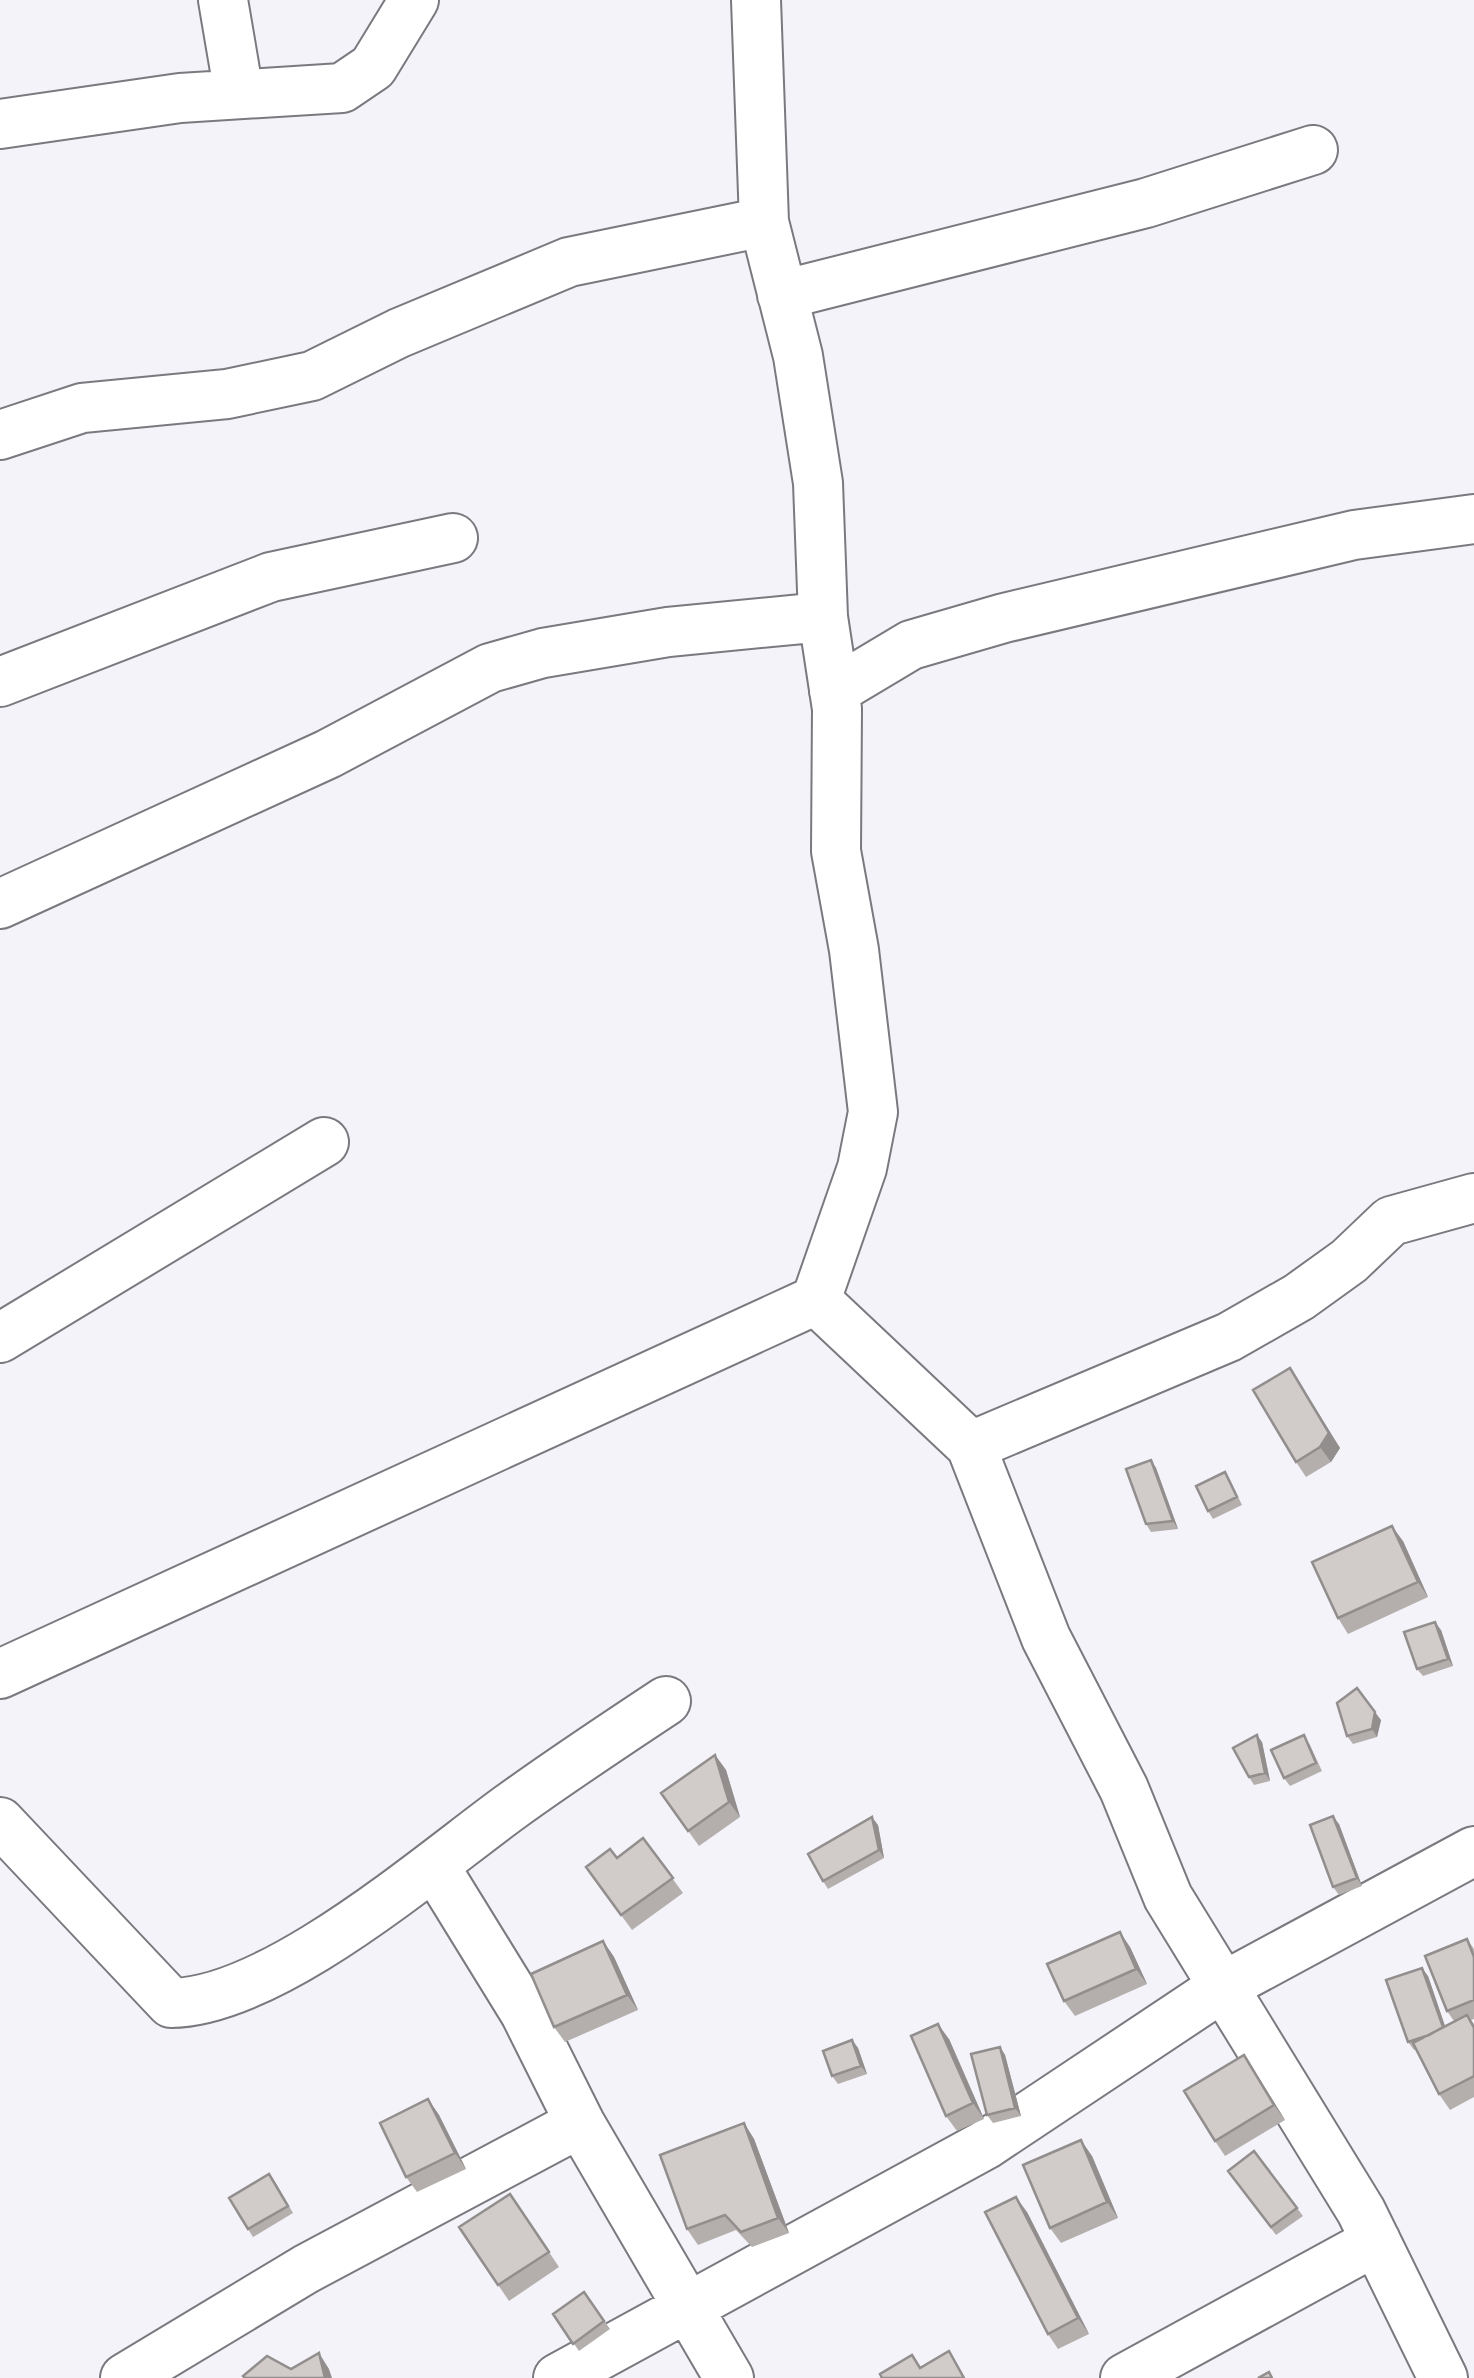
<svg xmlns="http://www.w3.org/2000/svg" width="1474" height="2378" font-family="Signika,sans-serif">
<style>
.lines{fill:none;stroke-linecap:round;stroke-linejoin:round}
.minor-casing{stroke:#7a797f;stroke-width:52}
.minor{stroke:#fff;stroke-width:48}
.wall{fill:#b4afad}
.shaded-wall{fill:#928e8d}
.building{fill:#d1cbc9;stroke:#928e8d;stroke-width:2.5}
</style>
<rect width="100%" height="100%" fill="#f3f3f9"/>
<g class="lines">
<g class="minor-casing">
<path id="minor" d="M223 0 239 94
M0 124 180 98 342 88 373 67 414 0
M782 295 1146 203 1313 150
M0 435 82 408 227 394 312 376 399 333 569 262 764 222
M0 682 271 577 453 538
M834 691 911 645 1004 618 1354 535 1474 519
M0 904 328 754 490 668 543 653 668 632 823 617
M816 1300 971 1446 1046 1638 1124 1789 1168 1897 1361 2211 1443 2378
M0 1338 324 1142
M971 1446 1229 1337 1299 1297 1349 1261 1391 1221 1474 1198
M0 1674 816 1300 862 1168 873 1112 854 950 836 851 837 709 823 617 818 483 798 356 764 222 756 0
M0 1822 171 2003C273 2002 428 1867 509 1808 560 1771 613 1736 666 1701
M435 1867 525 2013 580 2123 729 2378
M125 2378 306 2269 580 2123
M558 2378 985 2145 1224 1986 1474 1851
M1125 2378 1376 2241"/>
</g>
<use href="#minor" class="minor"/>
</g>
<path class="wall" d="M1290 1368 1340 1448 1331 1462 1306 1477 1296 1462Z
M1151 1460 1156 1468 1178 1529 1151 1532 1146 1524Z
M1230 1480 1242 1505 1213 1519 1208 1511Z
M1403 1541 1428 1597 1348 1634 1338 1618Z
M1441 1630 1453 1666 1423 1676 1417 1669Z
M1381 1720 1377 1737 1353 1744 1347 1736Z
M1262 1742 1270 1781 1254 1785 1249 1777Z
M1309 1743 1322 1771 1290 1786 1284 1778Z
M715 1755 726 1770 740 1817 699 1846 661 1793Z
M1339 1824 1362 1886 1339 1895 1333 1887Z
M878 1825 884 1858 828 1889 823 1881Z
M643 1838 683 1893 632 1930 586 1867 617 1858Z
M1467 1939 1474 1949V2019L1471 2020 1474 2024V2097L1450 2110 1439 2094 1416 2049 1414 2050 1408 2042 1428 1976 1445 2026 1454 2021 1447 2011Z
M603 1941 614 1957 638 2010 565 2042 554 2027Z
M1130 1947 1147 1984 1075 2016 1064 2001Z
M949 2039 984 2119 957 2131 946 2116Z
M852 2040 858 2048 867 2074 838 2084 832 2076Z
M1000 2047 1005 2055 1021 2116 993 2123 987 2115Z
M1254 2070 1285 2120 1225 2156 1215 2141Z
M428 2099 439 2115 466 2169 417 2192 406 2177Z
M744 2123 754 2139 789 2233 752 2247 736 2230 698 2245 687 2229Z
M1254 2151 1303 2216 1276 2235 1228 2171Z
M1092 2156 1118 2218 1061 2243 1050 2228Z
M275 2182 293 2213 253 2237 248 2229Z
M510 2194 559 2267 509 2301 459 2227Z
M1027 2212 1089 2334 1058 2349 1048 2334Z
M584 2292 610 2329 579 2351 553 2314Z"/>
<path class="shaded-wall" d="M1290 1368 1340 1448 1331 1462 1320 1447Z
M1151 1460 1156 1468 1178 1529 1173 1521Z
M1392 1526 1403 1541 1428 1597 1418 1582Z
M1435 1622 1441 1630 1453 1666 1448 1659Z
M1375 1712 1381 1720 1377 1737 1372 1729Z
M1257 1735 1262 1742 1270 1781 1265 1773Z
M715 1755 726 1770 740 1817 729 1802Z
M1333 1816 1339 1824 1362 1886 1357 1878Z
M872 1817 878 1825 884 1858 879 1850Z
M1120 1932 1130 1947 1147 1984 1136 1969Z
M603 1941 614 1957 638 2010 627 1995Z
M1422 1968 1428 1976 1449 2038 1443 2030Z
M938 2024 949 2039 984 2119 973 2103Z
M852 2040 858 2048 867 2074 861 2066Z
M1000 2047 1005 2055 1021 2116 1015 2108Z
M1244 2055 1254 2070 1285 2120 1274 2105Z
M428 2099 439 2115 466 2169 455 2153Z
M744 2123 754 2139 789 2233 778 2218Z
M1081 2140 1092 2156 1118 2218 1107 2202Z
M1016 2197 1027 2212 1089 2334 1078 2318Z
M319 2353 329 2369 332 2378H325Z"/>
<path class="building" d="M1290 1368 1329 1433 1320 1447 1296 1462 1253 1390Z
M1151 1460 1173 1521 1146 1524 1126 1469Z
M1225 1472 1237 1497 1208 1511 1196 1486Z
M1392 1526 1418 1582 1338 1618 1312 1562Z
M1435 1622 1448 1659 1417 1669 1404 1632Z
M1357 1688 1375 1712 1372 1729 1347 1736 1337 1703Z
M1257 1735 1265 1773 1249 1777 1233 1748Z
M1304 1735 1316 1763 1284 1778 1271 1750Z
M715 1755 729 1802 688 1831 661 1793Z
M1333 1816 1357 1878 1333 1887 1310 1825Z
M872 1817 879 1850 823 1881 808 1854Z
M643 1838 673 1878 621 1915 586 1867 610 1849 617 1858Z
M1120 1932 1136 1969 1064 2001 1047 1964Z
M1467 1939 1474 1957V2000L1447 2011 1425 1956Z
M603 1941 627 1995 554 2027 531 1974Z
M1422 1968 1443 2027 1429 2035 1408 2042 1386 1980Z
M1467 2015 1474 2028V2076L1439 2094 1413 2043Z
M938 2024 973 2103 946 2116 911 2036Z
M852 2040 861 2066 832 2076 823 2051Z
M1000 2047 1015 2108 987 2115 971 2054Z
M1244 2055 1274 2105 1215 2141 1184 2091Z
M428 2099 455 2153 406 2177 380 2123Z
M744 2123 778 2218 741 2232 725 2215 687 2229 660 2155Z
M1081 2140 1107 2202 1050 2228 1023 2165Z
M1254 2151 1297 2208 1271 2227 1228 2171Z
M269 2174 288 2206 248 2229 229 2198Z
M510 2194 549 2252 498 2285 459 2227Z
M1016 2197 1078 2318 1048 2334 985 2212Z
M584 2292 604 2321 573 2344 553 2314Z
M949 2351 964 2378H882L880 2374 912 2355 920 2368Z
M319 2353 325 2378H245L243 2376 267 2356 291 2369Z
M1269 2372 1272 2378H1258Z"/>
</svg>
